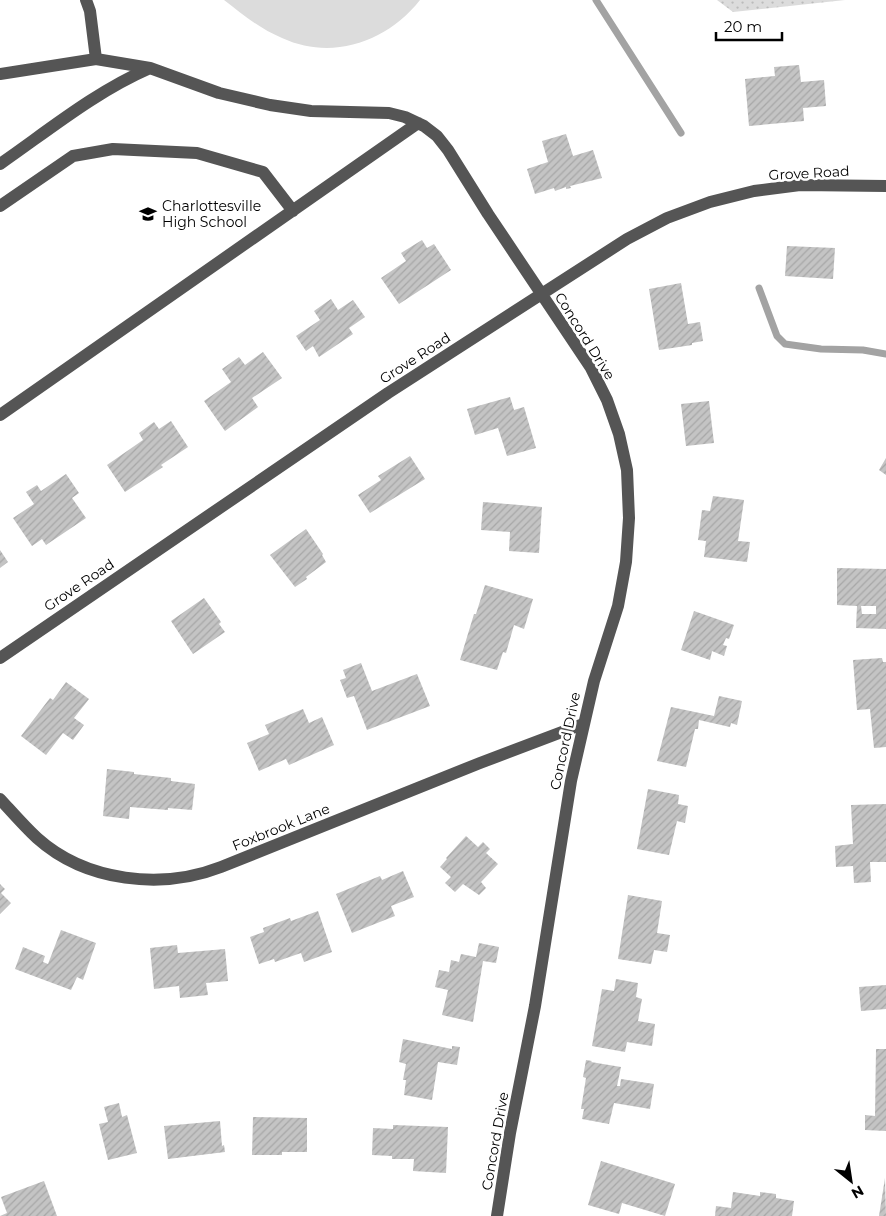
<svg xmlns="http://www.w3.org/2000/svg" width="886" height="1216" font-family="Montserrat,sans-serif">
<style>
.park{fill:url(#park-dots)}
.pitch{fill:#dcdcdc}
.lines{fill:none;stroke-linecap:round;stroke-linejoin:round}
.stream{stroke:#a3a3a3;stroke-width:7}
.building{fill:url(#building-hatch);fill-rule:evenodd}
.minor{stroke:#555;stroke-width:12}
.labels{text-anchor:middle;stroke-width:5;stroke-linejoin:round;paint-order:stroke}
.street-label{font-size:14px;fill:#000;stroke:#fff}
.poi-label{font-size:14px;fill:#000;stroke:#fff;text-anchor:start}
</style>
<defs>
<pattern id="park-dots" width="8" height="8" patternUnits="userSpaceOnUse" patternTransform="scale(1.25)"><rect width="8" height="8" fill="#dcdcdc"/><path d="M2 2h.1M6 6h.1" fill="none" stroke="#bbb" stroke-width="1.8" stroke-linecap="round"/></pattern>
<pattern id="building-hatch" width="6" height="6" patternUnits="userSpaceOnUse" patternTransform="scale(1.25)"><rect width="6" height="6" fill="#c4c4c4"/><path d="M-1 1l2-2M0 6l6-6M5 7l2-2" fill="none" stroke="#a7a7a7"/></pattern>
</defs>
<rect width="100%" height="100%" fill="#fff"/>
<path class="park" d="M717 0H845L733 12Z"/>
<path class="pitch" d="M224 0H420C387 42 332 61 282 38 260 29 242 14 224 0Z"/>
<g class="lines">
<path class="stream" d="M596 0 681 133
M759 288 777 336 785 344 821 349 863 350 886 354"/>
</g>
<path class="building" d="M799 65 801 82 824 80 826 106 803 108 804 121 749 126 745 79 775 76 774 67Z
M566 134 573 156 593 150 602 178 570 186 571 188 566 189V187L555 191 554 188 535 194 527 169 548 162 542 141Z
M422 240 427 248 434 244 451 270 399 304 381 278 406 261 401 253Z
M787 246 835 248 833 279 785 276Z
M681 283 688 324 700 322 703 341 692 343V345L659 350 649 289Z
M331 299 338 310 353 300 365 317 349 328 353 334 319 357 313 346 306 351 296 336 320 320 314 311Z
M263 352 282 378 252 398 258 407 225 431 204 401 231 382 222 369 239 357 245 365Z
M510 397 514 410 524 407 536 448 507 456 498 428 475 435 467 409Z
M709 401 714 443 686 446 681 404Z
M171 421 188 447 161 465 163 467 125 492 107 465 143 440 139 433 154 422 159 429Z
M410 456 425 479 370 513 358 495 381 480 378 476Z
M886 458V475L879 470Z
M66 474 79 493 72 498 86 518 46 545 42 539 32 546 13 518 34 504 26 492 37 485 41 491Z
M713 496 744 500 738 541 750 542 747 562 704 557 706 541 698 540 702 510 710 511Z
M483 502 542 507 539 553 509 551 510 532 481 530Z
M306 529 323 554 322 555 326 562 306 577 307 579 295 587 270 555Z
M0 550 8 562 0 568Z
M837 568 886 569V629L856 628 857 606 837 605ZM861 606H876V614H862Z
M485 585 533 599 524 629 514 625 506 653 503 652 497 670 460 660 474 614H476Z
M204 598 221 622 219 624 225 632 193 654 171 621Z
M694 611 734 625 729 639 726 638 723 645 727 646 724 656 712 651 710 660 681 650Z
M882 658 883 662H886V747L874 748 870 709 857 710 853 660Z
M361 663 372 691 417 674 430 706 367 730 354 696 347 698 340 680 346 678 343 670Z
M66 682 89 699 74 718 84 725 73 740 63 733 46 755 21 736 50 698 53 700Z
M719 696 742 701 737 725 731 723 730 727 699 720 698 729H695L686 767 657 761 671 707 714 716Z
M303 709 309 723 322 717 334 745 289 765 286 759 259 771 247 743 269 734 265 725Z
M107 769 134 772V774L171 778V781L195 784 192 810 168 808V810L130 807 129 819 103 816Z
M648 789 679 795 678 804 688 806 685 823 677 821 669 855 637 849Z
M886 804V862H870L871 882 854 883 853 866 836 867 835 846 853 844 851 805Z
M466 836 478 847 483 842 490 849 486 853 498 864 481 882 486 888 479 895 463 884 455 892 445 883 451 877 440 867 447 859 446 858Z
M403 871 414 897 391 906 395 916 352 933 336 894 380 876 382 880Z
M0 884 5 889 1 893 11 903 0 914Z
M628 895 662 901 657 933 670 935 667 952 654 950 651 964 618 959Z
M318 911 332 952 304 962 301 953 275 962 274 959 259 964 250 937 264 932 263 928 290 918 291 921Z
M61 930 96 943 83 980 77 977 71 990 15 969 23 947 45 956 43 962 48 964Z
M479 943 499 947 496 963 483 961 473 1022 442 1015 448 990 435 987 439 970 449 972 451 960 459 962 461 954 476 957Z
M177 945 178 953 225 949 228 981 206 983 208 995 180 998 179 986 154 989 150 948Z
M616 979 638 983 636 997 642 999 638 1021 655 1024 652 1046 627 1042 625 1052 592 1046 602 989 614 991Z
M886 985V1009L861 1011 859 987Z
M403 1039 452 1049V1046L460 1047 457 1065 438 1062 432 1100 404 1095 406 1080H403L406 1064 399 1062Z
M876 1049H886V1131L865 1130V1115L875 1116Z
M586 1060 592 1061 591 1062 621 1067 617 1086H620L621 1079 654 1084 650 1109 614 1103 609 1124 582 1119 584 1109H581L586 1078 583 1077Z
M119 1103 122 1117 127 1115 137 1153 108 1160 99 1124 108 1122 104 1107Z
M253 1117 307 1118V1152H282V1155H252Z
M220 1121 222 1146 224 1145 225 1152 168 1159 164 1126Z
M393 1125 448 1127 446 1173 413 1171 414 1159H392V1156L372 1155 373 1128 393 1129Z
M601 1161 675 1184 665 1216 622 1203 619 1214 588 1205Z
M885 1178 886 1216H879Z
M44 1181 57 1216H0L7 1213 1 1197Z
M733 1192 760 1196V1192L776 1194V1198L794 1201 792 1216H715L716 1206 731 1208Z"/>
<g class="lines">
<path class="minor" d="M86 0 90 11 96 59
M0 74 96 59 150 68 219 93 270 105 311 111 389 113 405 117 424 126 437 136 448 150 488 214 591 368 607 400 619 434 627 470 629 518 626 562 618 606 594 681 571 781 535 1006 510 1133 497 1216
M0 164C49 130 95 92 150 68
M0 206 73 156 113 149 197 153 263 172 293 211
M0 415 418 123
M0 658 388 393 627 239 667 218 710 202 754 191 800 185 886 186
M0 799C12 812 24 826 37 838 86 882 162 890 221 867L480 763 583 724"/>
</g>
<defs>
<g id="school-bare" transform="scale(1.35)"><path d="M0-5L7-2L0 1L-7-2ZM-4 1L0 2.5L4 1V4Q0 6-4 4Z" fill="#000" stroke="#fff" stroke-width="2.5" paint-order="stroke"/></g>
</defs>
<g fill-rule="evenodd">
<use href="#school-bare" x="148" y="214"/>
</g>
<g class="labels">
<g class="street-label">
<text transform="translate(809 173) rotate(-3)" y="5">Grove Road</text>
<text transform="translate(585 336) rotate(58)" y="5">Concord Drive</text>
<text transform="translate(415 358) rotate(-33)" y="5">Grove Road</text>
<text transform="translate(79 585) rotate(-34)" y="5">Grove Road</text>
<text transform="translate(565 741) rotate(-78)" y="5">Concord Drive</text>
<text transform="translate(281 827) rotate(-22)" y="5">Foxbrook Lane</text>
<text transform="translate(495 1141) rotate(-80)" y="5">Concord Drive</text>
</g>
<g class="poi-label">
<text x="162" y="211">Charlottesville<tspan x="162" dy="16">High School</tspan></text>
</g>
</g>
<g transform="translate(851 1181) rotate(150)" stroke="#ffffff" stroke-width="4" paint-order="stroke">
<path d="M0-4L9 19L0 12L-9 19Z" fill="#000000"/>
<text y="-8" font-size="14" font-weight="bold" text-anchor="middle" fill="#000000">N</text>
</g>
<path d="M716 32v8h66v-8" fill="none" stroke="#000000" stroke-width="2.5"/>
<text x="724" y="32" font-size="15" fill="#000000" stroke="#ffffff" stroke-width="4" paint-order="stroke">20 m</text>
</svg>
